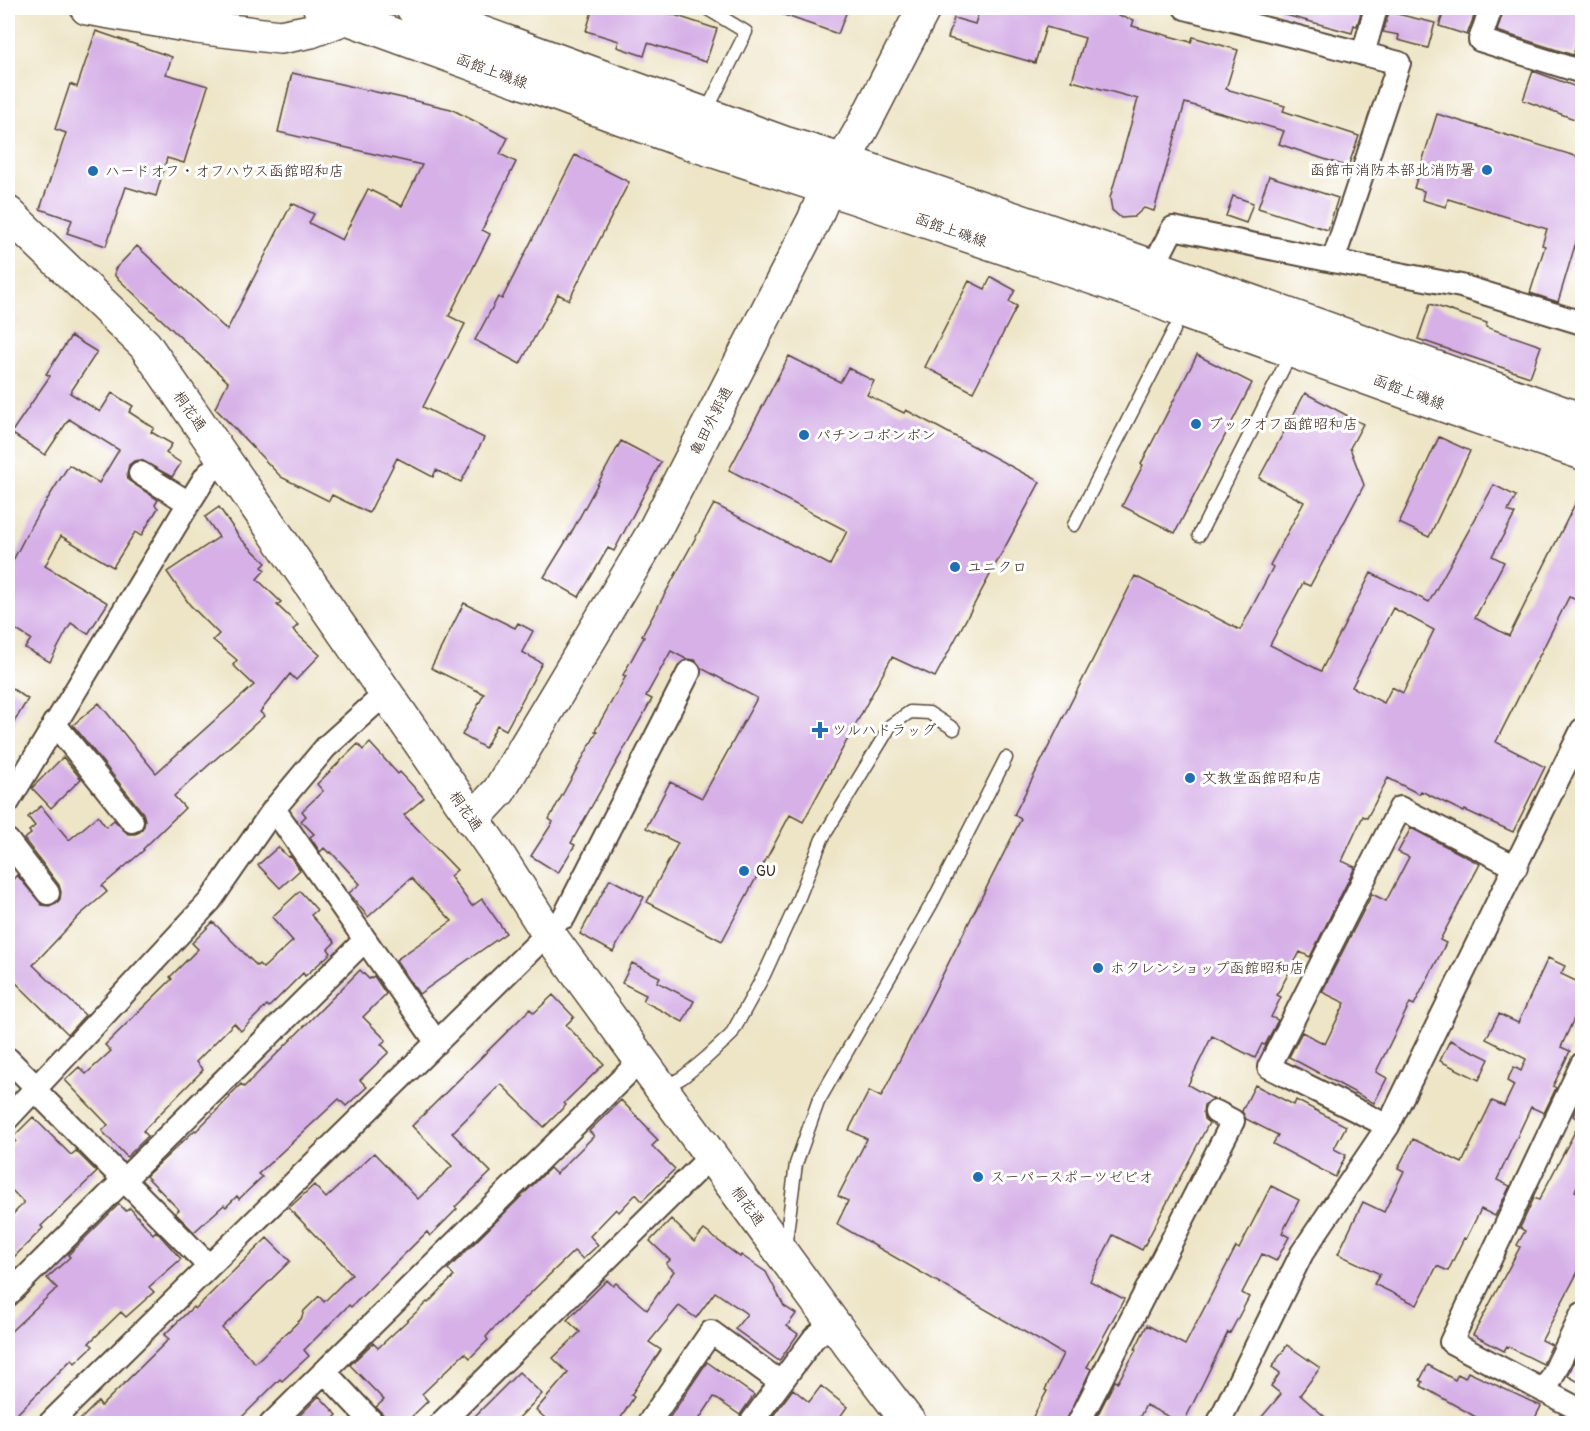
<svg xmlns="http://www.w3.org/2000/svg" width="1590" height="1431" font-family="Pangolin,'Klee One',sans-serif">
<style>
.building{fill:#d6b0e7;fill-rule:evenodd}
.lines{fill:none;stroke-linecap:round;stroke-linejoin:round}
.lane-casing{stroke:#564637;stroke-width:15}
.street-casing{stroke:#564637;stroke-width:26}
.secondary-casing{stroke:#564637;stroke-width:36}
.primary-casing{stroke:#564637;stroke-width:36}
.lane{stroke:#fff;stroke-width:12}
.street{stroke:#fff;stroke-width:22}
.secondary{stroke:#fff;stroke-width:33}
.primary{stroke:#fff;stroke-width:33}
.poi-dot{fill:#1f6fb2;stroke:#fff;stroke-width:2}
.labels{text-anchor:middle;stroke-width:6;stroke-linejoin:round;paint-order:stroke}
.street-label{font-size:15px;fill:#3b2a1e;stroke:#fff}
.poi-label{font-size:15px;fill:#3b2a1e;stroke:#fff;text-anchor:start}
</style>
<rect width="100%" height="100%" fill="#fff"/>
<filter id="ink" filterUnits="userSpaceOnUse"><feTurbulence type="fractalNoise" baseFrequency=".0167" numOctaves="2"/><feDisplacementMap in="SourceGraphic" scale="12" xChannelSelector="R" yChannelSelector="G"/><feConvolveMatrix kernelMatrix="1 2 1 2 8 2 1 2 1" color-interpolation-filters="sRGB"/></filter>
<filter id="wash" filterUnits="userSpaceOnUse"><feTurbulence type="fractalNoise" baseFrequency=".008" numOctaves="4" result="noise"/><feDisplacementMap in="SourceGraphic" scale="24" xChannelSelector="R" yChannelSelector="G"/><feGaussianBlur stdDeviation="1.35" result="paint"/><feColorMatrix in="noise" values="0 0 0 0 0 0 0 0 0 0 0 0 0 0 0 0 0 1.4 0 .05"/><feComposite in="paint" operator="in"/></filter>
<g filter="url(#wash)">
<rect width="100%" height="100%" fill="#eee5c7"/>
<g id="blocks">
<path class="building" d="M593 8H653L717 29 706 62 648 43 644 56 617 47 619 41 586 31Z
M771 8H848L838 34 770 10Z
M980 8H1121L1118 16 1134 20 1132 26 1191 42 1193 37 1238 50 1226 89 1285 106 1283 111 1359 136 1348 167 1279 144 1284 131 1185 103 1154 211 1144 208 1134 217 1121 218 1112 210 1110 198 1138 99 1072 81 1085 38 1046 27 1035 63 948 38 954 18 975 24Z
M1279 8H1359L1362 9 1357 26 1354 25 1352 33 1278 13Z
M1445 8H1477L1467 35 1439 26Z
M1504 8H1582V26L1573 55 1497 31Z
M1389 12 1435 23 1428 48 1398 40 1399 35 1383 32Z
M96 31 172 57 166 74 208 86 184 163 167 158 156 196 126 187 106 246 67 233 72 220 40 209 66 133 55 129 70 84 77 87Z
M1533 71 1582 89V105L1577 120 1523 100Z
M292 73 451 109 508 138 500 154 516 162 482 230 490 234 449 316 465 324 423 407 484 438 461 482 436 470 433 477 397 458 369 513 332 495 329 501 281 477 215 408 228 382 115 276V269L137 246 227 330 292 203 314 214 309 223 342 240 368 189 402 206 422 165 278 132Z
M1437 114 1582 158V222L1558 302 1530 293 1545 246 1542 245 1547 229 1448 199 1446 207 1422 200 1424 191 1414 188Z
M575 155 629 182 569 300 558 294 520 364 475 340 498 297 502 299Z
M1269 176 1338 198 1328 230 1258 208Z
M1233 196 1253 203 1246 223 1226 216Z
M991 277 1015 290 1009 302 1017 306 973 392 925 367 969 281 985 289Z
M1430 304 1487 323 1486 327 1541 346 1530 377 1418 339Z
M71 336 97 352 70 393 100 412 112 393 133 406 129 412 154 428 151 432 172 444 166 453 181 463 172 477 141 460 134 461 129 465 127 473 128 480 158 500 155 505 158 508 141 536 135 532 113 567 61 536 45 566 108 603 88 634 71 623 50 662 25 648 31 639 8 625V570L33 522 69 465 99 483 119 450 69 419 45 455 11 433 50 376 46 374Z
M1197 355 1252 383 1175 533 1122 506 1143 465 1141 464Z
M789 356 840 382 848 368 874 381 867 395 904 413 906 410 1040 482 935 677 892 657 803 822 790 815 722 941 647 902 678 843 646 828 670 782 702 798 757 698 701 668 695 660 686 659 671 651 646 696 652 699 571 843 575 845 558 873 531 856 553 822 549 819 597 732 595 731 626 676 623 675 644 637 642 636 714 504 830 565 847 531 729 470Z
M1305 393 1363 424 1350 448 1364 485 1310 586 1303 583 1270 645 1321 671 1371 573 1429 602 1494 485 1516 496 1508 511 1515 514 1492 556 1504 562 1475 618 1509 636 1582 490V589L1577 600 1569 597 1496 742 1545 767 1513 832 1465 810 1464 812 1421 791 1419 794 1388 778 1367 818 1363 816 1342 861 1355 867 1310 957 1300 952 1277 995 1281 997 1271 1017 1278 1020 1265 1045 1262 1044 1255 1058 1212 1036 1188 1085 1213 1099 1204 1105 1203 1112 1204 1119 1209 1123 1142 1250 1113 1235 1090 1281 1124 1299 1087 1367 1091 1369 1065 1424H1029L1047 1391 1045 1390 1063 1354 837 1224 848 1201 838 1196 867 1139 849 1130 869 1091 881 1097 1021 819 1014 815 1135 576 1240 630 1273 567 1270 565 1304 502 1259 478ZM1393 608 1434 630 1403 693 1392 687 1384 703 1352 687Z
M1439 437 1470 451 1429 537 1399 523Z
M621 441 661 462 614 551 608 548 579 597 544 577 571 533Z
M219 507 240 538 266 563 262 567 265 570 257 579 281 602 277 605 298 625 293 630 320 655 296 680 290 674 260 712 264 716 174 796 185 808 143 849 144 850 102 886 107 892 80 915 33 965 85 1015 68 1034 8 975V885L17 875 42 905 50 906 56 904 60 899 61 892 59 885 24 839 31 834 29 831 35 826 28 817 41 806 69 840 98 816 106 827 114 820 128 834H135L140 832 144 826 145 820 143 813 73 725 99 703 156 773 254 685 233 665 237 660 213 640 219 634 190 605 167 572 219 537 205 517Z
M464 603 515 628 518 623 533 631 522 652 542 663 506 730 497 725 485 748 462 735 484 694 431 668Z
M8 686 28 699 8 732Z
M370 743 398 774 400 772 424 798 404 815 457 870 450 876 472 906 482 899 506 933 419 994 396 960 452 921 411 878 368 917 349 893 360 884 331 852 329 853 324 848 320 852 310 837 314 834 301 821 306 816 302 811 323 791 317 784 358 744 363 750Z
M63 757 81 779 51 808 32 788Z
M1411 828 1480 864 1440 940 1446 943 1414 1005 1410 1003 1376 1072 1387 1078 1374 1103 1289 1057 1302 1032 1325 1044 1345 1003 1322 992 1372 894 1386 901 1409 857 1398 852Z
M278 847 288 857 290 856 300 870 280 888 258 865Z
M610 879 644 897 613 952 580 934Z
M300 891 317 910 311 915 335 942 328 949 331 953 305 976 303 973 269 1007 267 1005 241 1031 234 1023 196 1062 203 1070 143 1131 148 1136 127 1157 102 1131 108 1125 65 1080 79 1067 86 1074 111 1051 105 1045 172 979 170 977 198 949 192 943 213 922 257 966 259 964 263 968 293 941 272 917Z
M1548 958 1565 966 1561 974 1582 984V1001L1561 1047 1570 1051 1553 1086 1556 1088 1544 1113 1531 1107 1497 1180 1510 1186 1495 1216 1481 1209 1466 1239 1464 1238 1448 1271 1437 1266 1417 1305 1374 1284 1380 1274 1338 1254 1363 1202 1384 1212 1404 1171 1398 1168 1413 1139 1462 1163 1492 1101 1504 1106 1514 1085 1507 1081 1514 1067 1521 1071 1526 1059 1486 1039 1499 1014 1518 1023Z
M632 963 660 977 657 982 694 1001 683 1022 643 1001 646 995 622 983Z
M360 970 369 979 374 976 386 994 363 1017 386 1040 381 1044 389 1052 360 1080 367 1087 346 1106 339 1099 258 1174 262 1177 239 1199 237 1196 226 1207 224 1205 194 1232 175 1213 179 1210 146 1176 195 1130 196 1131 230 1097 229 1096 241 1084 244 1087Z
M553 995 574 1017 566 1025 604 1064 564 1103 566 1105 544 1127 501 1084 452 1133 491 1172 455 1207 457 1209 430 1236 427 1232 351 1307 349 1305 304 1350 309 1356 282 1381 280 1379 235 1424H76L98 1402 101 1406 169 1339 164 1335 193 1307 195 1309 267 1238 290 1261 222 1328 255 1363 301 1319 304 1311 319 1296 324 1302 352 1274 289 1208 314 1185 326 1198 374 1153 418 1199 452 1166 412 1126 530 1009 534 1013Z
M1450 1040 1489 1059 1479 1080 1440 1061Z
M1255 1085 1294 1105 1296 1100 1346 1126 1334 1149 1346 1155 1335 1177 1273 1144 1278 1135 1246 1119 1242 1111Z
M621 1100 649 1129 648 1130 658 1140 652 1146 675 1169 642 1201 636 1194 619 1212 616 1209 590 1236 598 1245 583 1259 574 1251 492 1330 486 1337 488 1340 470 1358 465 1353 422 1394 428 1401 404 1424H392L376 1407 384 1400 350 1365 373 1343 378 1348 427 1302 428 1303 454 1276 448 1269 550 1168 556 1174 594 1136 589 1131Z
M1580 1100 1582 1101V1174L1575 1191 1582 1195V1264L1542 1340 1552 1345 1543 1364 1507 1346 1504 1351 1473 1335 1520 1247 1517 1245 1525 1231 1520 1228 1534 1198 1539 1200 1581 1120 1573 1116Z
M33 1117 71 1155 76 1151 97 1172 41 1226 43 1228 8 1263V1219L24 1203 8 1186V1148L16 1141 13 1137Z
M1271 1186 1299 1200 1282 1233 1289 1237 1276 1261 1262 1254 1242 1293 1249 1297 1230 1333 1228 1332 1183 1424 1146 1405 1136 1424H1093L1115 1381 1118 1382 1136 1350 1135 1349 1147 1325 1185 1345 1236 1247 1239 1249Z
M119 1204 126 1211 130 1208 153 1234 156 1231 181 1259 149 1287 154 1292 126 1317 121 1312 89 1343 93 1346 75 1363 72 1359 8 1423V1334L57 1288 47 1278 70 1257 68 1255Z
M671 1219 694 1242 704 1230 740 1257 741 1255 766 1272 784 1306 796 1314 787 1326 798 1334 779 1361 735 1329 747 1314 715 1292 696 1318 679 1306 649 1342 661 1350 631 1395 634 1397 617 1424H552L536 1410 568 1373 553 1358 580 1332 567 1320 607 1280 613 1286 616 1283 647 1310 674 1271 666 1264 670 1260 650 1241Z
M1287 1345 1320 1368 1300 1395 1333 1424H1256L1281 1394 1271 1386 1280 1373 1272 1367Z
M1576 1358 1582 1361V1384L1568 1376Z
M707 1362 754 1395 740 1415 714 1397 696 1424H665Z
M1428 1365 1455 1380 1458 1374 1465 1378 1468 1372 1541 1406 1532 1424H1488L1421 1386 1423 1382 1420 1380Z
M519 1372 542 1394 513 1424H467Z
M821 1386 847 1407 835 1424H767L793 1389 809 1402Z
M319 1396 337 1415 328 1424H291Z"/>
</g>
</g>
<g filter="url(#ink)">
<use href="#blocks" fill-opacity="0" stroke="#564637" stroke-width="1.5"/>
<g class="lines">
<g class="lane-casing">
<path id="lane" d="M706 8 746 32 706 112
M1074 525 1174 330
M1199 535 1292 351
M664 1088 683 1077 705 1059 731 1035 764 975 796 905 822 839 891 725 910 712 929 713 954 729
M785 1248 796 1164 818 1102 932 903 1006 758"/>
</g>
<g class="street-casing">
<path id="street" d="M1185 8 1399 63 1333 261
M1491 8 1480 40 1582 72
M1363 54 1376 8
M1147 279 1173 228 1333 261 1461 286 1582 323
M140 473 189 503
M54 723 132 821
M8 802 189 503 206 476 223 459
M274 809 437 1043
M8 841 48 893
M564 917 689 672
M8 1059 37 1088
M1582 1064 1451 1342 1582 1411
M35 1090 209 1266
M8 1118 210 901 274 809 326 747 385 694
M1388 1126 1269 1067 1400 808 1516 867
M8 1295 365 940
M324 1371 374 1424
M1545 1392 1582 1314
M49 1424 548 933
M271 1424 642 1059
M440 1424 711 1156
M648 1424 711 1332 780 1382
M750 1424 814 1338 833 1323
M1078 1424 1233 1121 1216 1112
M1218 1424 1302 1253 1388 1126 1582 730"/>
</g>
<g class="secondary-casing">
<path id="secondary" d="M87 8 197 27 280 37 311 31 347 17 350 8
M8 213 145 345 500 858 548 933 833 1323 910 1424
M472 820 499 791 653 533 814 220 827 189 861 130 924 8"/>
</g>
<g class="primary-casing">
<path id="primary" d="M320 8 690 143 866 201 1141 294 1184 312 1417 396 1582 453
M413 8 784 143 844 161 1152 266 1582 420"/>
</g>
<use href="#lane" class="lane"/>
<use href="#street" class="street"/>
<use href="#secondary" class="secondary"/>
<use href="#primary" class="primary"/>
</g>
</g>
<g class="poi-dot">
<circle cx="1487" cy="170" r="6"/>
<circle cx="93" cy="171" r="6"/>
<circle cx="1196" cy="424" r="6"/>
<circle cx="804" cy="435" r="6"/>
<circle cx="955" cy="567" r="6"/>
<path d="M817 721h6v6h6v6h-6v6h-6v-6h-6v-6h6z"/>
<circle cx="1190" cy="778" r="6"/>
<circle cx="744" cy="871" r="6"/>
<circle cx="1098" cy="968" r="6"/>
<circle cx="978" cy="1177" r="6"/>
</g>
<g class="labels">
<g class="street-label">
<text transform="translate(492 71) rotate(20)" y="5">函館上磯線</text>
<text transform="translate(951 230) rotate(19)" y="5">函館上磯線</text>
<text transform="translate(1409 392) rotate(20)" y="5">函館上磯線</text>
<text transform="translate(190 411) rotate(55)" y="5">桐花通</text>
<text transform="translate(711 421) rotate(-63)" y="5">亀田外郭通</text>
<text transform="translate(466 811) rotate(55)" y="5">桐花通</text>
<text transform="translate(748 1206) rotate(54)" y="5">桐花通</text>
</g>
<g class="poi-label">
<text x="1475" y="175" text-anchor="end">函館市消防本部北消防署</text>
<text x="105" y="176">ハードオフ・オフハウス函館昭和店</text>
<text x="1208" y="429">ブックオフ函館昭和店</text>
<text x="816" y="440">パチンコボンボン</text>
<text x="967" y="572">ユニクロ</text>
<text x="832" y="735">ツルハドラッグ</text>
<text x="1202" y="783">文教堂函館昭和店</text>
<text x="756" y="876">GU</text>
<text x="1110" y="973">ホクレンショップ函館昭和店</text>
<text x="990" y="1182">スーパースポーツゼビオ</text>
</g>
</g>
<rect width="1590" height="1431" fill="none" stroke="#fff" stroke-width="30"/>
</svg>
